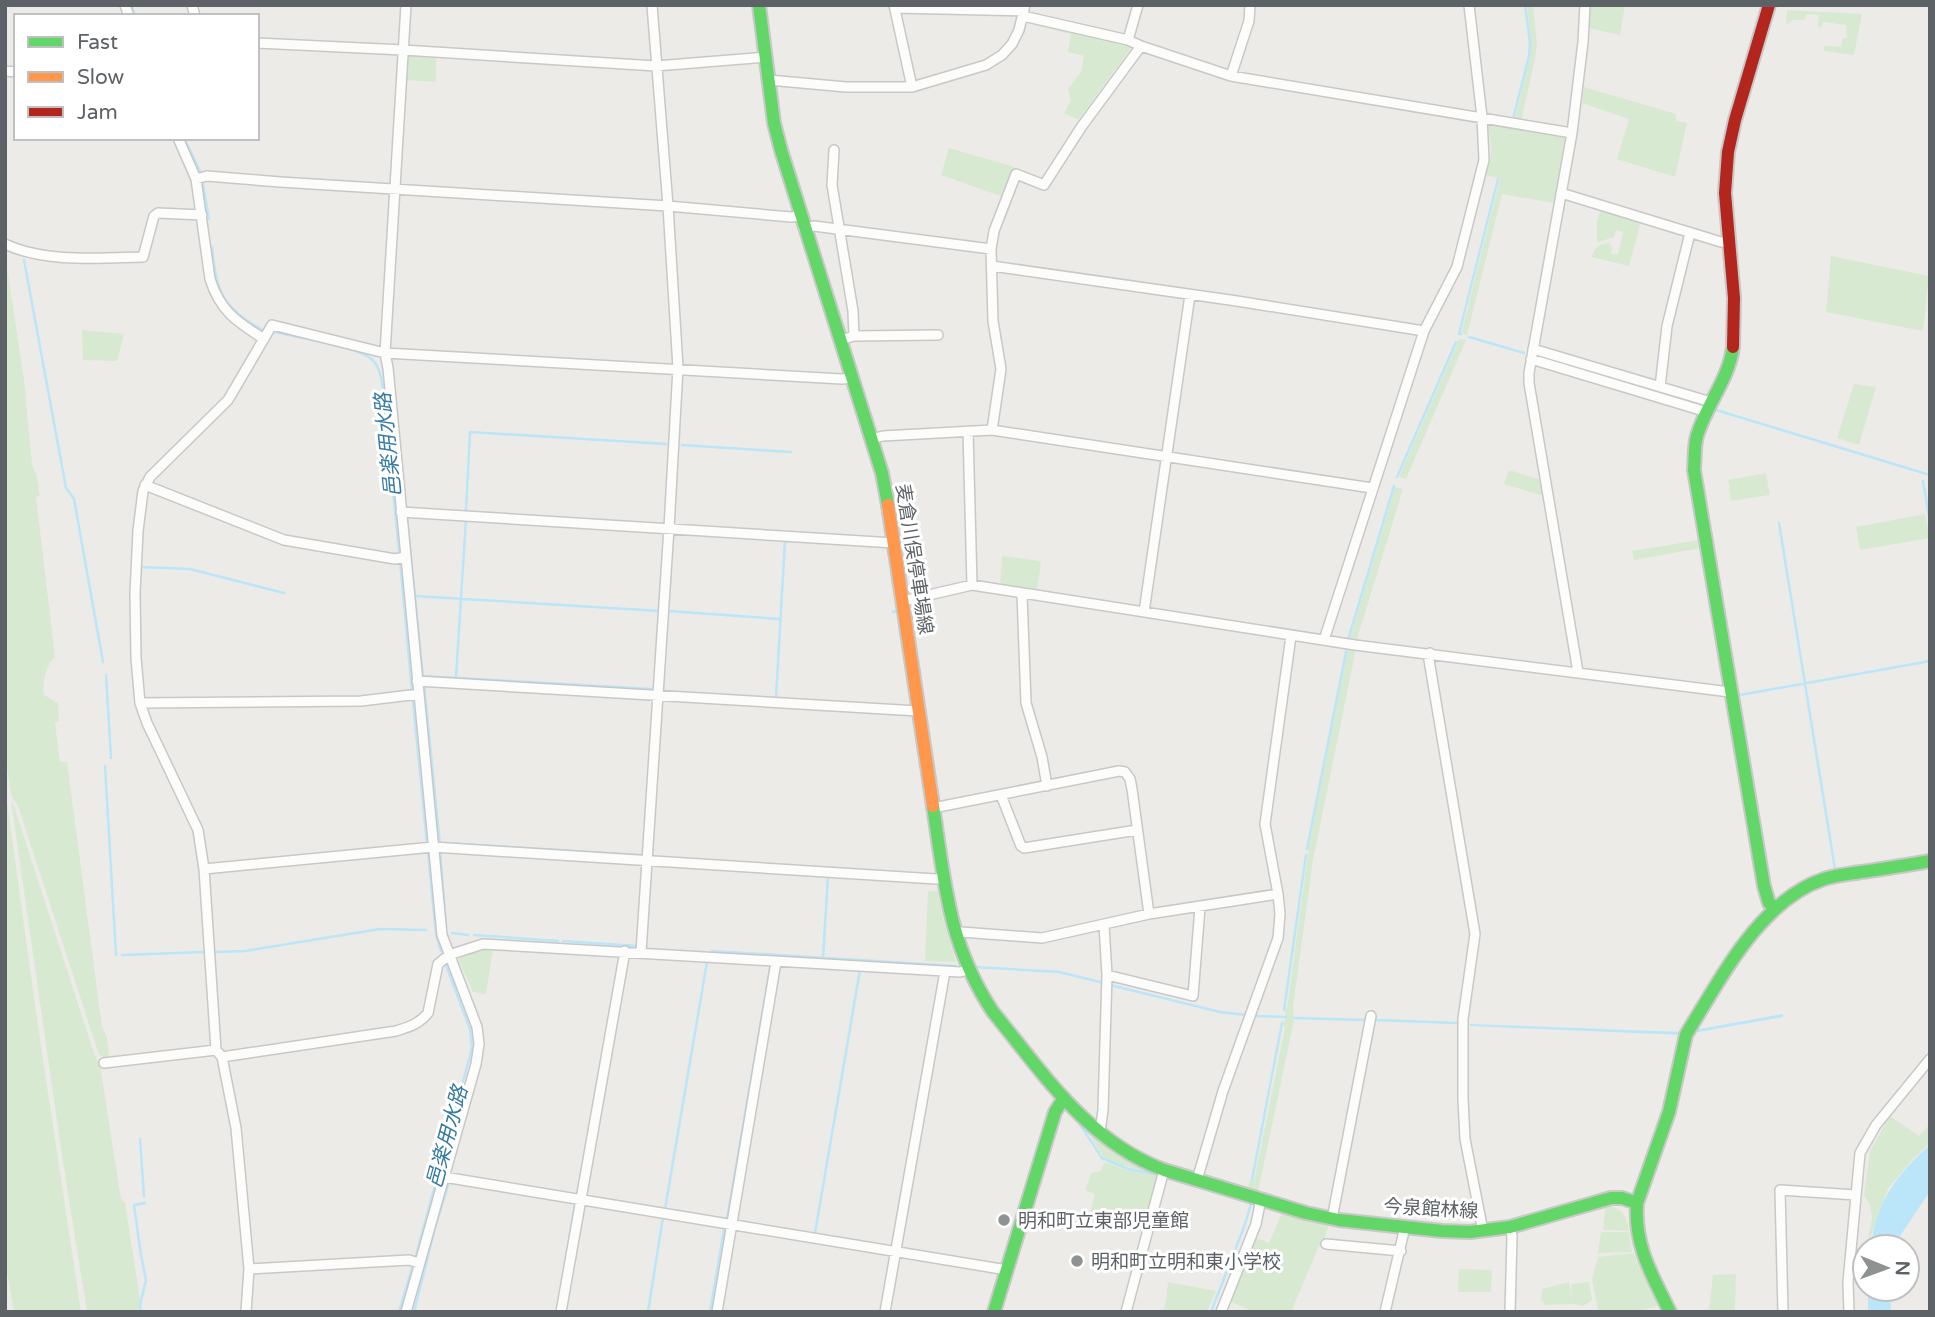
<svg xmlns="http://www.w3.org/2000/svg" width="1935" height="1317" font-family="'Varela Round','Noto Sans JP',sans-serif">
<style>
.green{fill:#d7ead1}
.water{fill:#bbe5f8}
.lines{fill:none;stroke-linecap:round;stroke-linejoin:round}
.stream{stroke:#bbe5f8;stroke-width:2.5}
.street-casing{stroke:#c8c8c8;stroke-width:12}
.fast-casing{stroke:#c8c8c8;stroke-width:16}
.slow-casing{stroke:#c8c8c8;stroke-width:16}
.jam-casing{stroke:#c8c8c8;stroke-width:16}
.street{stroke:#fcfcfb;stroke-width:9}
.fast{stroke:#63d668;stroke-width:12}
.slow{stroke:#ff974d;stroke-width:12}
.jam{stroke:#b3261e;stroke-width:12}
.poi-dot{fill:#8f9293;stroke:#fff;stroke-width:2.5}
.labels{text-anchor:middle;stroke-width:6;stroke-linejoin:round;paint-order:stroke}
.street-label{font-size:19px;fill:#5c6266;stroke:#fff}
.poi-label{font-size:19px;fill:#5c6266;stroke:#fff;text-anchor:start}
.water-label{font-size:21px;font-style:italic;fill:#367ba6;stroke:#fff}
</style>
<rect width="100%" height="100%" fill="#edebe7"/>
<path class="green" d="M1527 5H1533L1537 44 1535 59 1521 121 1515 119 1530 56 1531 43Z
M1589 5H1625L1620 35 1589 28Z
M1787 10 1862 14 1854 55 1824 51V46L1841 47 1842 39 1847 37 1846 25 1823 22 1821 28 1818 26 1819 15 1807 14 1804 20H1793L1786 25Z
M1034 21 1132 47 1078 120 1064 113 1071 100 1068 89 1081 72 1084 56 1068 52 1071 34 1033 25Z
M411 55 436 57V82L406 80 408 57Z
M1584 87 1676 114V121L1687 123 1675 177 1617 159 1629 119 1582 103Z
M1488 125 1565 136 1566 138 1554 203 1502 194 1467 335 1463 334 1462 331 1500 178 1484 175C1495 161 1490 141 1488 125Z
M949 148 1015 167 1003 197 941 175Z
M1601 209 1641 222 1629 266 1591 257C1596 247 1598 244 1610 243L1612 248 1611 254H1618L1623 232 1616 230 1614 237 1599 242 1597 240V221Z
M5 254 24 380 32 465 37 476 40 496 36 497 55 657C46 664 42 684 44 695L58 703 59 721 55 723 60 762H67L102 1027 107 1037 109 1058 104 1059 98 1052 18 806 11 795 5 752Z
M1831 256 1929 276 1923 331 1826 312Z
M82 330 124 334 117 361 83 360Z
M1459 339 1466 340 1406 479 1399 477Z
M1854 384 1876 387 1859 445 1837 438Z
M1509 470 1541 480 1543 496 1504 484Z
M1766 473 1770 495 1731 501 1728 480Z
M1395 487 1403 489 1357 639 1350 638Z
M1925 514 1930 538 1860 550 1856 527Z
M1699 540 1701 548 1634 560 1632 551Z
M1002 556 1041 561 1037 592 1000 586Z
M1348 647 1356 649 1313 860 1293 1007 1294 1020 1258 1192 1248 1189 1249 1181H1254L1285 1027 1283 1026 1284 1020 1286 1019 1285 1009 1287 1008 1313 817Z
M5 787 38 1026 81 1312H14L5 1261Z
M11 801 14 806 94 1053 100 1065 121 1199 125 1203 142 1312H87L62 1156Z
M928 891H938L943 918 956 962 925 961Z
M493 949 486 994 473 992 458 959 477 950Z
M1890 1116 1919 1136 1930 1124V1143L1911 1161 1888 1189 1867 1247 1872 1217 1870 1205 1864 1195 1870 1151Z
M1084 1126 1104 1143 1125 1158 1159 1175 1144 1232 1089 1218 1095 1194 1085 1190 1091 1173 1100 1171 1105 1162 1126 1170 1156 1174 1114 1163 1103 1156Z
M1611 1206C1623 1209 1628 1219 1629 1231L1603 1230 1605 1208Z
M1282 1213 1329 1225 1322 1246H1319L1291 1312H1254L1229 1301 1254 1237 1269 1243Z
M1601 1232H1629L1632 1252 1598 1253Z
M1633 1253 1660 1305 1641 1311H1598L1592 1279 1598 1257Z
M1459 1269 1492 1270 1491 1292H1458Z
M1736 1274 1735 1310H1709L1713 1275Z
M1168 1282 1216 1291 1207 1312H1163L1166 1301Z
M1569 1282 1573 1303 1571 1284 1589 1282 1592 1300 1583 1306 1574 1304 1545 1305 1541 1299 1542 1289Z"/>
<path class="water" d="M1783 1014V1017L1682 1035 1470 1026V1024L1683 1032Z
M1930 1145V1191L1900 1236 1896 1247H1871C1876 1202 1897 1174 1930 1145Z
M1868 1289H1890L1891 1312H1868Z"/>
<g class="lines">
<path class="stream" d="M131 5 135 16
M1513 119 1529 56 1530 42 1525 5
M184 138 201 173
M203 184 209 219
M212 247C217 294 221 305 262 330
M24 260 66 488 74 499 103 662
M275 332C297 337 354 346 370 358 378 364 380 373 382 382L399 551
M1461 334H1459L1498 179
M1469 337 1524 353
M396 409 423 677
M1716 410 1930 475
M682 445 791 452
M1397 477 1456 342
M1923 481 1930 522
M466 511 470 432 666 444
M1779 523 1835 869
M400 561 412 692
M141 567 190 569 284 593
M415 596 660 611
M668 611 780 619
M893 612 896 611
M1348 640 1394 486
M106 675 111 758
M423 676 651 689
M456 677 466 519
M424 684 440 845
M1740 695 1930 661
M773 698H776L785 540
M413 702 427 844
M105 766 116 955
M444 843 642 855
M1307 849 1347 647
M440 851 446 925
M428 852 436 935 441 951
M452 933 468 935
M474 935 558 941
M563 941 637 946
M712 951 956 966
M214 952 245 951 380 929 426 930
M122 955 204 952
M823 957 828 877
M974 967 1059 972 1104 983
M1110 985 1220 1012 1247 1015
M1284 1010 1306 855
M1254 1016 1286 1017
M1294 1018 1367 1020
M1374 1020 1458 1023
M1079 1123 1102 1158 1128 1169 1155 1174
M140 1139 144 1196
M1252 1180 1282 1023
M586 1196 727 1219 770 969
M665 1209 707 962
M812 1234 815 1233 860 970
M415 1259 472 1048 470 1029 445 963
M560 1294 575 1204
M141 1312 140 1305 146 1280 141 1255 134 1205 145 1203
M399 1312 413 1265
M414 1312 435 1228 449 1182
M648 1312 663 1217
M710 1312 724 1229
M1211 1312 1244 1227 1251 1204"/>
<g class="street-casing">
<path id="street" d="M125 5 129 16
M192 5 195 16
M894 5 912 87
M895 8 1024 11
M1023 16 1128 40 1141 46 1231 76 1572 133
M1128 40 1138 5
M257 43 403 50 656 66 766 57
M5 71 16 72
M1231 76 1249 21 1250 5
M769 80 846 87H912L986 65 1002 55 1012 44 1019 30 1025 5
M178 138 196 179 210 279C220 311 237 322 264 339
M834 150 832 185 853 311 854 336
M196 179 207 176 280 182 668 206 791 217 800 216
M1561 193 1721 242H1729
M804 229 814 226 991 249 993 321 1001 369 992 430
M5 244C45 263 100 258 143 257L154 216 158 213 202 215
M991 249 994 231 1016 174 1044 185 1082 126 1141 46
M992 266 1237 301 1424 331
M840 340 854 336 938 335
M1533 349 1711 402
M1531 359 1707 412
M1660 387 1667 326 1690 233
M968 431 972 585
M871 439 883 436 992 430 1372 488
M145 485 284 540 395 559 405 557
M401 512 894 543
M1022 594 1026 703 1042 757 1047 786
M903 601 972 585 1355 645 1730 692
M1144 612 1190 295
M1324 640 1424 331 1457 267 1484 160 1482 117 1469 5
M1430 653 1429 660 1475 934 1463 1019V1099L1465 1139 1483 1231
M1578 672 1529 383V373L1572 133 1583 42 1585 5
M417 681 918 711
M140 703 361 701 419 694
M1001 795 1021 846 1024 848 1137 830
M933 808 1119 771 1125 772 1130 779 1132 789 1149 914
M204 869 433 847 936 879 943 878
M955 933 961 932 1042 938 1149 914 1278 894
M641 952 669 528 678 368 668 206 652 5
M1107 975 1193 996 1200 907
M222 1057 396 1031C409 1027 419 1024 428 1013L438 964 449 955 483 944 944 971 960 972 968 970
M104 1063 216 1050
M1100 1132 1103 1110 1107 975 1104 925
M444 1177 1007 1270
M1197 1180 1223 1091 1278 938 1280 914 1278 894 1265 824 1291 636
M1332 1219 1371 1016
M1326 1244 1401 1251
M249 1269 409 1260 419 1263
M246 1312 249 1269 236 1128 222 1057 216 1050 204 869 198 830 147 723 140 703 136 658 135 593 138 531 143 491 150 477 228 400 272 325 385 353 842 379 852 378
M406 1312 476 1064 479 1044 477 1027 442 935 388 368 385 353 406 5
M561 1312 625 951
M717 1312 776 962
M885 1312 944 977V971
M1126 1312 1164 1170
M1221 1312 1256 1224 1261 1199
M1385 1312 1405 1227
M1510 1312 1512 1236 1510 1227
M1783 1312 1780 1190 1856 1195
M1849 1312 1848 1282 1860 1153 1876 1125 1930 1059"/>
</g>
<g class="fast-casing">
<path id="fast" d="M759 5 774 123 781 150 882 473 888 505
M1733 347C1729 379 1706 405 1697 436 1694 446 1695 459 1694 470L1764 886 1769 903 1775 907
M933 806C945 884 948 944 993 1012 1043 1073 1087 1141 1164 1170L1306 1213 1339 1220 1442 1231 1470 1232 1510 1227 1611 1198H1622L1637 1203
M994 1312 1055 1112 1064 1098
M1670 1312C1652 1275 1634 1246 1637 1203L1669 1112 1686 1035 1690 1028C1723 975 1761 900 1824 879 1836 875 1849 874 1861 872 1884 869 1907 865 1930 861"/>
</g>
<g class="slow-casing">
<path id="slow" d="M888 505 933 806"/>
</g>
<g class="jam-casing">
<path id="jam" d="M1733 347 1734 298 1725 193 1728 152 1735 120 1769 5"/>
</g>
<use href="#street" class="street"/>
<use href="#fast" class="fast"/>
<use href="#slow" class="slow"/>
<use href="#jam" class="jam"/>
</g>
<g class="poi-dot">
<circle cx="1004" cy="1220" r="7"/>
<circle cx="1077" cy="1261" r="7"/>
</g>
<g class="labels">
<g class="street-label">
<text transform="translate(915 559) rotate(81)" y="7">麦倉川俣停車場線</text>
<text transform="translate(1431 1208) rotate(3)" y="7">今泉館林線</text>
</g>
<g class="poi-label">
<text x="1018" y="1227">明和町立東部児童館</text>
<text x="1091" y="1268">明和町立明和東小学校</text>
</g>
<g class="water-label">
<text transform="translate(388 445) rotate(-96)" y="7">邑楽用水路</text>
<text transform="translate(447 1137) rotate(-75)" y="7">邑楽用水路</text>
</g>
</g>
<rect width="1935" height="1317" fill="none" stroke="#5c6266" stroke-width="14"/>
<rect x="14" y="14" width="245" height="126" fill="#ffffff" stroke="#bec0c2" stroke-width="2"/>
<rect x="28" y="37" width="35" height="10" fill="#63d668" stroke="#bec0c2" stroke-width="2"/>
<text x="77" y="49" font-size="21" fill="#5c6266">Fast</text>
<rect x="28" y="72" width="35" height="10" fill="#ff974d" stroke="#bec0c2" stroke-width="2"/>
<text x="77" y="84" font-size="21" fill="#5c6266">Slow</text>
<rect x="28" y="107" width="35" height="10" fill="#b3261e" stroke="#bec0c2" stroke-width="2"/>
<text x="77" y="119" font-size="21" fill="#5c6266">Jam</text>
<g transform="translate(1886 1268) rotate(91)"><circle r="33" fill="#ffffff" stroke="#bec0c2" stroke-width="2"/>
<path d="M0-5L12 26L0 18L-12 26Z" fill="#8f9293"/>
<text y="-10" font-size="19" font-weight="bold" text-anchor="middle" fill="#5c6266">N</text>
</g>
</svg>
